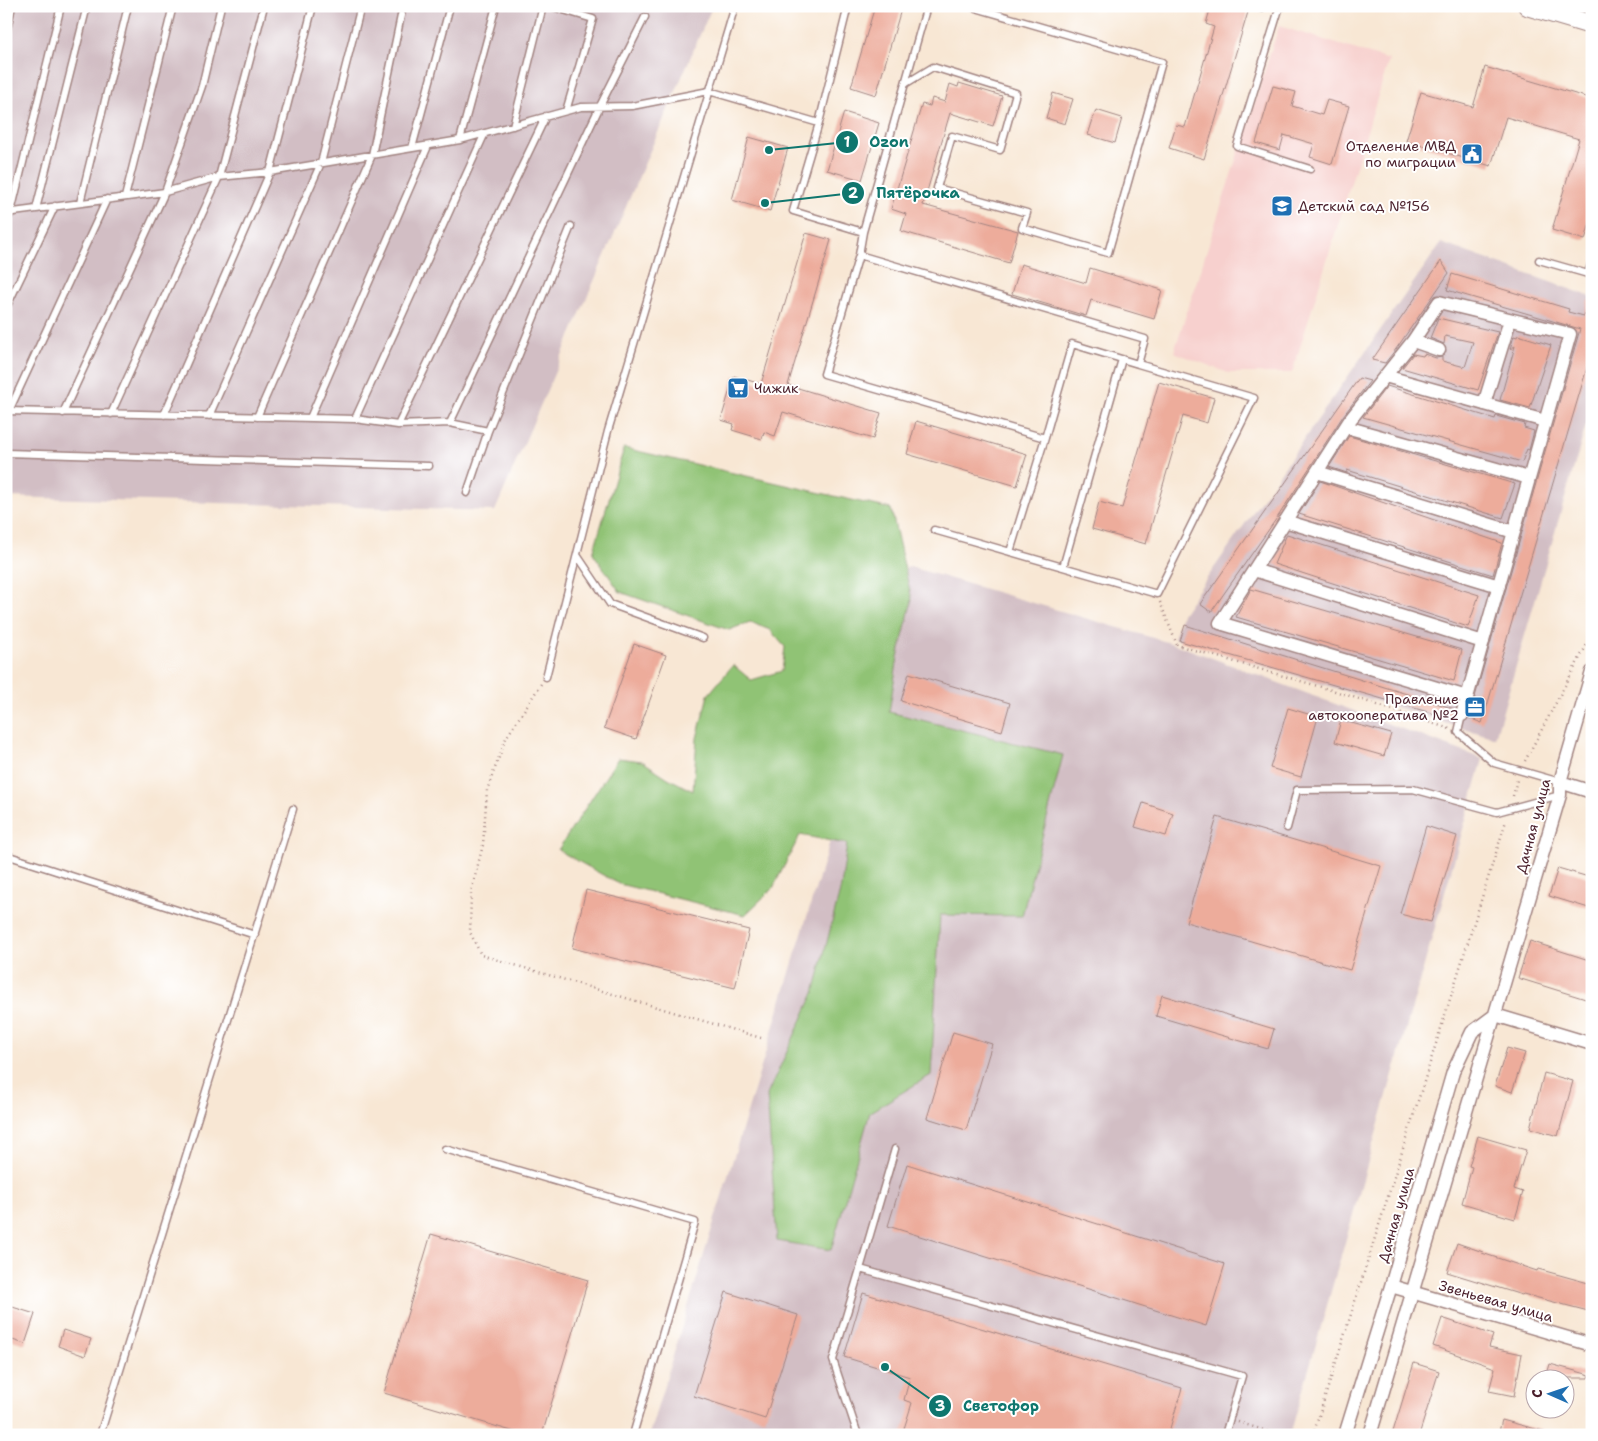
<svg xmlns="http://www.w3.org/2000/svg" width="1598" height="1441" font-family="'Shantell Sans',sans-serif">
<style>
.built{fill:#f7d0ce}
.industrial{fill:#d2bec4}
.green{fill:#90c374;stroke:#6d7150}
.building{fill:#edac9b}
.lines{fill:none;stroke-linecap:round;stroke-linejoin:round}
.lane-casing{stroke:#a18380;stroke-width:9}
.street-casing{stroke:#a18380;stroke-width:15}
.secondary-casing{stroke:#a18380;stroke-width:21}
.path{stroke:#a18380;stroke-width:2.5;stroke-dasharray:1 4;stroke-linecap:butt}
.lane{stroke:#fff;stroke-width:6}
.street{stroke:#fff;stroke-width:12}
.secondary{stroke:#fff;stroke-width:19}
.labels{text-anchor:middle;stroke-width:4;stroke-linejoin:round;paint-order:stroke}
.poi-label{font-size:14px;fill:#4a1f2b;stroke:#fff;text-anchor:end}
.street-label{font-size:14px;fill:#4a1f2b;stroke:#fff}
.leader{fill:none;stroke:#0f766e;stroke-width:2}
.callout-dot{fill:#0f766e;stroke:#fff;stroke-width:2}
.mark-label{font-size:15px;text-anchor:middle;font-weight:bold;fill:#fff}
.callout-label{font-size:15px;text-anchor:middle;font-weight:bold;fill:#0f766e;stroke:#fff;stroke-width:4;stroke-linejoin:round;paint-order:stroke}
</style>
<rect width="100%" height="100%" fill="#fff"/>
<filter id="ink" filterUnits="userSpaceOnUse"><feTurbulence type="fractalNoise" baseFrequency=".02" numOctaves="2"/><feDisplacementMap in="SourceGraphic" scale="10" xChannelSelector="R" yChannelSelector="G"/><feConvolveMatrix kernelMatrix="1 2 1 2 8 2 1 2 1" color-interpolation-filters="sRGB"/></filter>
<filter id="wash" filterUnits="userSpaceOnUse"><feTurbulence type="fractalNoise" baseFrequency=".0096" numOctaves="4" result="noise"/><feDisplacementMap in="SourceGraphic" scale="20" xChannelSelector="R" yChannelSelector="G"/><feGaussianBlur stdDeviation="1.12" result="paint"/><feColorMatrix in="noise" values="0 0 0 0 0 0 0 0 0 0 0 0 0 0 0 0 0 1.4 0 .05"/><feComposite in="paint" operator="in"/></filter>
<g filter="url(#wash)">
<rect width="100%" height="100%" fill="#f8e7d4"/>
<path class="built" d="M1279 26 1389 60 1292 373H1228L1174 352Z"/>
<path class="industrial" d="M6 6H710L712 7 495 511 6 497Z
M1441 243 1592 297V405L1495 738 1174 638 1182 614Z
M907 566 1177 645 1483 759 1290 1435H649L876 690Z"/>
<path class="green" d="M624 448 891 509 912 600 898 657 889 712 1063 755 1022 916 940 915 931 1075 870 1112 831 1250 777 1241 767 1095 814 993 841 887 847 844 800 835 773 888 745 915 619 884 558 850 618 758 642 761 668 778 693 791 697 738 708 695 733 665 751 680 782 671 785 647 770 630 750 622 729 630 620 592 593 553Z"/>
<g id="blocks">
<path class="building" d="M875 6H902L876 95 851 87Z
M1211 6H1230L1248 12 1204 159 1169 148 1176 125 1185 127 1214 27 1206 24Z
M1485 67 1592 99V216L1585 240 1552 230 1579 139 1506 117 1491 166 1406 141 1421 92 1473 107Z
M959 83 1002 96 993 126 950 113 923 205 1018 231 1009 263 901 231 906 214 891 209 922 104 930 106 932 98 945 102 950 84 958 87Z
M1273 86 1296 92 1292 106 1322 115 1327 100 1349 106 1332 164 1310 157 1314 144 1284 135 1280 150 1256 143Z
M1053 93 1073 99 1065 124 1046 118Z
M1096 110 1122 118 1115 143 1088 135Z
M844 112 879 123 862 180 827 170Z
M749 137 788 148 770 211 732 200Z
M806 233 831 240 788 385 881 413 873 439 783 412 775 436 764 432 762 439 732 430 734 424 721 420 734 376 761 384Z
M1441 261 1449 273 1396 349 1385 363 1372 360Z
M1021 264 1086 283 1090 268 1162 290 1154 319 1091 300 1086 316 1012 294Z
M1452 274 1569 309 1568 312 1584 316 1588 300 1592 301V351L1482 723 1469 718 1580 329 1447 290Z
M1438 318 1498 332 1478 390 1402 368 1413 354 1423 356 1424 354 1436 358 1442 357V361L1465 367 1473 342 1445 336 1444 344 1430 338Z
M1518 335 1551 345 1530 408 1500 400 1515 346 1510 349 1514 336 1517 337Z
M1359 378 1370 381 1343 416 1279 515 1211 612 1200 604Z
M1159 382 1214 398 1207 423 1183 416 1146 544 1092 529 1099 502 1122 508Z
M1387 386 1495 419 1496 416 1525 424 1524 428 1534 431 1529 450 1527 449 1522 462 1363 417Z
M916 421 1027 454 1017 486 907 454Z
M1349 436 1515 484 1503 518 1347 470V473L1329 467Z
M1320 481 1502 543 1493 575 1299 514Z
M1287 534 1479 595 1468 627 1274 564Z
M1251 589 1462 650 1454 681 1236 617Z
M1185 625 1455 709 1454 716 1456 720 1180 641Z
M634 644 666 655 636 739 604 728Z
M909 673 1010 703 1002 731 901 701Z
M1288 708 1318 717 1301 777 1270 768Z
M1341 720 1391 734 1384 756 1335 742Z
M1143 803 1173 813 1166 836 1135 827Z
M1217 817 1381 866 1350 970 1186 922Z
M1426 826 1457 836 1431 922 1400 914Z
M1558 868 1592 878V909L1549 896Z
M586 890 749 930 735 988 572 948Z
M1530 941 1592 961V1001L1518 978Z
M1162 995 1274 1029 1268 1049 1156 1016Z
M953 1032 992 1044 966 1130 927 1118Z
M1507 1048 1525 1053 1512 1092 1495 1086Z
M1544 1073 1573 1081 1558 1136 1530 1128Z
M1478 1136 1526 1150 1514 1189 1523 1192 1515 1219 1462 1203 1472 1167 1469 1166Z
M907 1164 1225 1264 1206 1326 888 1226Z
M431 1234 588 1280 542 1435H525L384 1393Z
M1457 1243 1483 1252 1482 1253 1537 1271 1538 1269 1592 1284V1312L1523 1294 1522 1295 1447 1272Z
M726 1292 798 1315 765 1419 694 1396Z
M863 1293 1182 1388 1168 1435H902L912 1403 904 1400 910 1377 844 1357Z
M6 1305 35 1314 25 1344 6 1338Z
M1442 1318 1493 1335 1489 1347 1522 1354 1514 1396 1489 1391 1495 1368 1433 1346Z
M63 1330 91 1339 85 1356 58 1346Z
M1414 1363 1439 1371 1419 1435H1392Z
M1550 1364 1590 1375 1589 1378H1546Z
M1502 1420 1543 1431V1435H1498Z"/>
</g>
</g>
<g filter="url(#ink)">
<use href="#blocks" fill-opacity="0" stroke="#a18380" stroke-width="1"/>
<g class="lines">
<g class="lane-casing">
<path id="lane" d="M550 6 593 19 566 111
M848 6 819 123 793 211 863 232
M1256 6 1261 8
M1280 6 1237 146 1310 169
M6 34 12 6
M905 84 933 67 1016 93 1000 150 952 136 937 188 1027 213 1022 228 1108 253 1162 62 969 6
M513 126 543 6
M460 140 496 6
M412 148 450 6
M125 197 173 6
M80 203 128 6
M36 209 87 6
M6 213 165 192 219 177 270 172 460 140 581 107 632 106 709 91 819 123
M6 222 11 212 61 6
M859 255 1145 339 1138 364 1072 344 1045 438 824 374 859 255 863 232 927 6
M1539 260 1588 274 1592 261
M6 308 55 206
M6 411 355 419 398 425 450 423 488 431
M9 411 107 199
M63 413 165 192 202 86 221 6
M111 414 219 177 264 6
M164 415 270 172 313 6
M209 416 321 163 361 6
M257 417 372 155 403 6
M310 418 428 146
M355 419 485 133
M450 423 600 106 645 17
M398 425 546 116
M6 453 429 466
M467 493 488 431 571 226
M934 530 1157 594 1254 398 1138 364
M1010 552 1045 438
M577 555 610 604 703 638
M1063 567 1122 359
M546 677 608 431 735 6
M1462 715 1458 732 1494 763 1560 782
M1287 828 1297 790 1413 789 1497 812 1560 795
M6 855 255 935
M445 1149 695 1222 633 1435
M895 1149 860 1269 1242 1376 1225 1435
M100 1435 293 809
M858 1435 833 1360 860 1269"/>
</g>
<g class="street-casing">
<path id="street" d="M1413 341 1350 420 1220 623 1467 697
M1439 350 1413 341 1439 302 1570 334 1462 715
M1385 376 1545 421
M1484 404 1510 320
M1346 427 1529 478
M1317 472 1514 532
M1285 521 1499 586
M1254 570 1483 642
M1560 782 1592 792
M1495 1015 1592 1044
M1391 1286 1592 1345
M1345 1435 1391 1286 1453 1072 1472 1032 1495 1015
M1370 1435 1560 795V782L1592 672"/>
</g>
<g class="secondary-casing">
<path id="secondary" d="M1528 6 1592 25"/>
</g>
<path class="path" d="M1160 602 1177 645 1335 691 1450 729
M541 684 506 738 487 790 483 845 471 892 470 932 481 955 761 1038
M1525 761 1592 635
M1513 796 1517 780
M1238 1422 1279 1435
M1313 1435 1506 821"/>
<use href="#lane" class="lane"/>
<use href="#street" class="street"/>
<use href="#secondary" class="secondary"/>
</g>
</g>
<defs>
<g id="civic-square" transform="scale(1.125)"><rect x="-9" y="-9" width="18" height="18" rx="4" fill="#1f6fb2" stroke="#fff"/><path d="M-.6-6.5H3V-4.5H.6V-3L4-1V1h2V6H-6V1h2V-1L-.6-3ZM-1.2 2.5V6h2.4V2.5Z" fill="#fff"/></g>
<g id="school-square" transform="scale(1.125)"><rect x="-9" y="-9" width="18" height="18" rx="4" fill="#1f6fb2" stroke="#fff"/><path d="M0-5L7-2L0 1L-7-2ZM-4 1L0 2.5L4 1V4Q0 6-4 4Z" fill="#fff"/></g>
<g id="supermarket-square" transform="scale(1.125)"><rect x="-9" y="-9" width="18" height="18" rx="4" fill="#1f6fb2" stroke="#fff"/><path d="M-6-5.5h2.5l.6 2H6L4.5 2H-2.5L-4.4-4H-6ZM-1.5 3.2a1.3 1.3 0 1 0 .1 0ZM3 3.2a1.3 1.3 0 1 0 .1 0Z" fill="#fff"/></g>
<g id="office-square" transform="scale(1.125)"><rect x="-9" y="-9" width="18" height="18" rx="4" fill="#1f6fb2" stroke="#fff"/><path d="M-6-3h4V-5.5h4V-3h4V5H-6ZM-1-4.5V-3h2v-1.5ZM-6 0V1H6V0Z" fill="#fff"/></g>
</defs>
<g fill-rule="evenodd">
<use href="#civic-square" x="1472" y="154"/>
<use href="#school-square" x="1282" y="206"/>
<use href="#supermarket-square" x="738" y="388"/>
<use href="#office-square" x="1475" y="707"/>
</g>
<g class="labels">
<g class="poi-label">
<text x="1456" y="151">Отделение МВД<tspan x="1456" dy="16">по миграции</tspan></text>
<text x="1298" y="211" text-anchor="start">Детский сад №156</text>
<text x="754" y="393" text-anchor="start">Чижик</text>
<text x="1459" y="704">Правление<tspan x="1459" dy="16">автокооператива №2</tspan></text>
</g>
<g class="street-label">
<text transform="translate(1533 826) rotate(-75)" y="5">Дачная улица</text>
<text transform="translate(1396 1215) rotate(-74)" y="5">Дачная улица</text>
<text transform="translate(1496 1301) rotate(16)" y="5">Звеньевая улица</text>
</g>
</g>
<path class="leader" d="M769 150L847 142M765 203L853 193M885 1367L940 1406"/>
<g class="callout-dot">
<circle cx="769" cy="150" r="5"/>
<circle cx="765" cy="203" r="5"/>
<circle cx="885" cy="1367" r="5"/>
<circle cx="847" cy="142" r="12"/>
<circle cx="853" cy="193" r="12"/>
<circle cx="940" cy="1406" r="12"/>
</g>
<g class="mark-label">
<text x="847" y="147">1</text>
<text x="853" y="198">2</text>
<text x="940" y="1411">3</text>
</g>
<g class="callout-label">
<text x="889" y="147">Ozon</text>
<text x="918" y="198">Пятёрочка</text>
<text x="1001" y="1411">Светофор</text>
</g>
<rect width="1598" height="1441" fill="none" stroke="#fff" stroke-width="25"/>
<g transform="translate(1550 1394) rotate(272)"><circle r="24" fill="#ffffff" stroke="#b7a5aa"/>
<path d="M0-4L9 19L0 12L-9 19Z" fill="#1f6fb2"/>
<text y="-8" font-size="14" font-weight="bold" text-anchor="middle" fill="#4a1f2b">С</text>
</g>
</svg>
